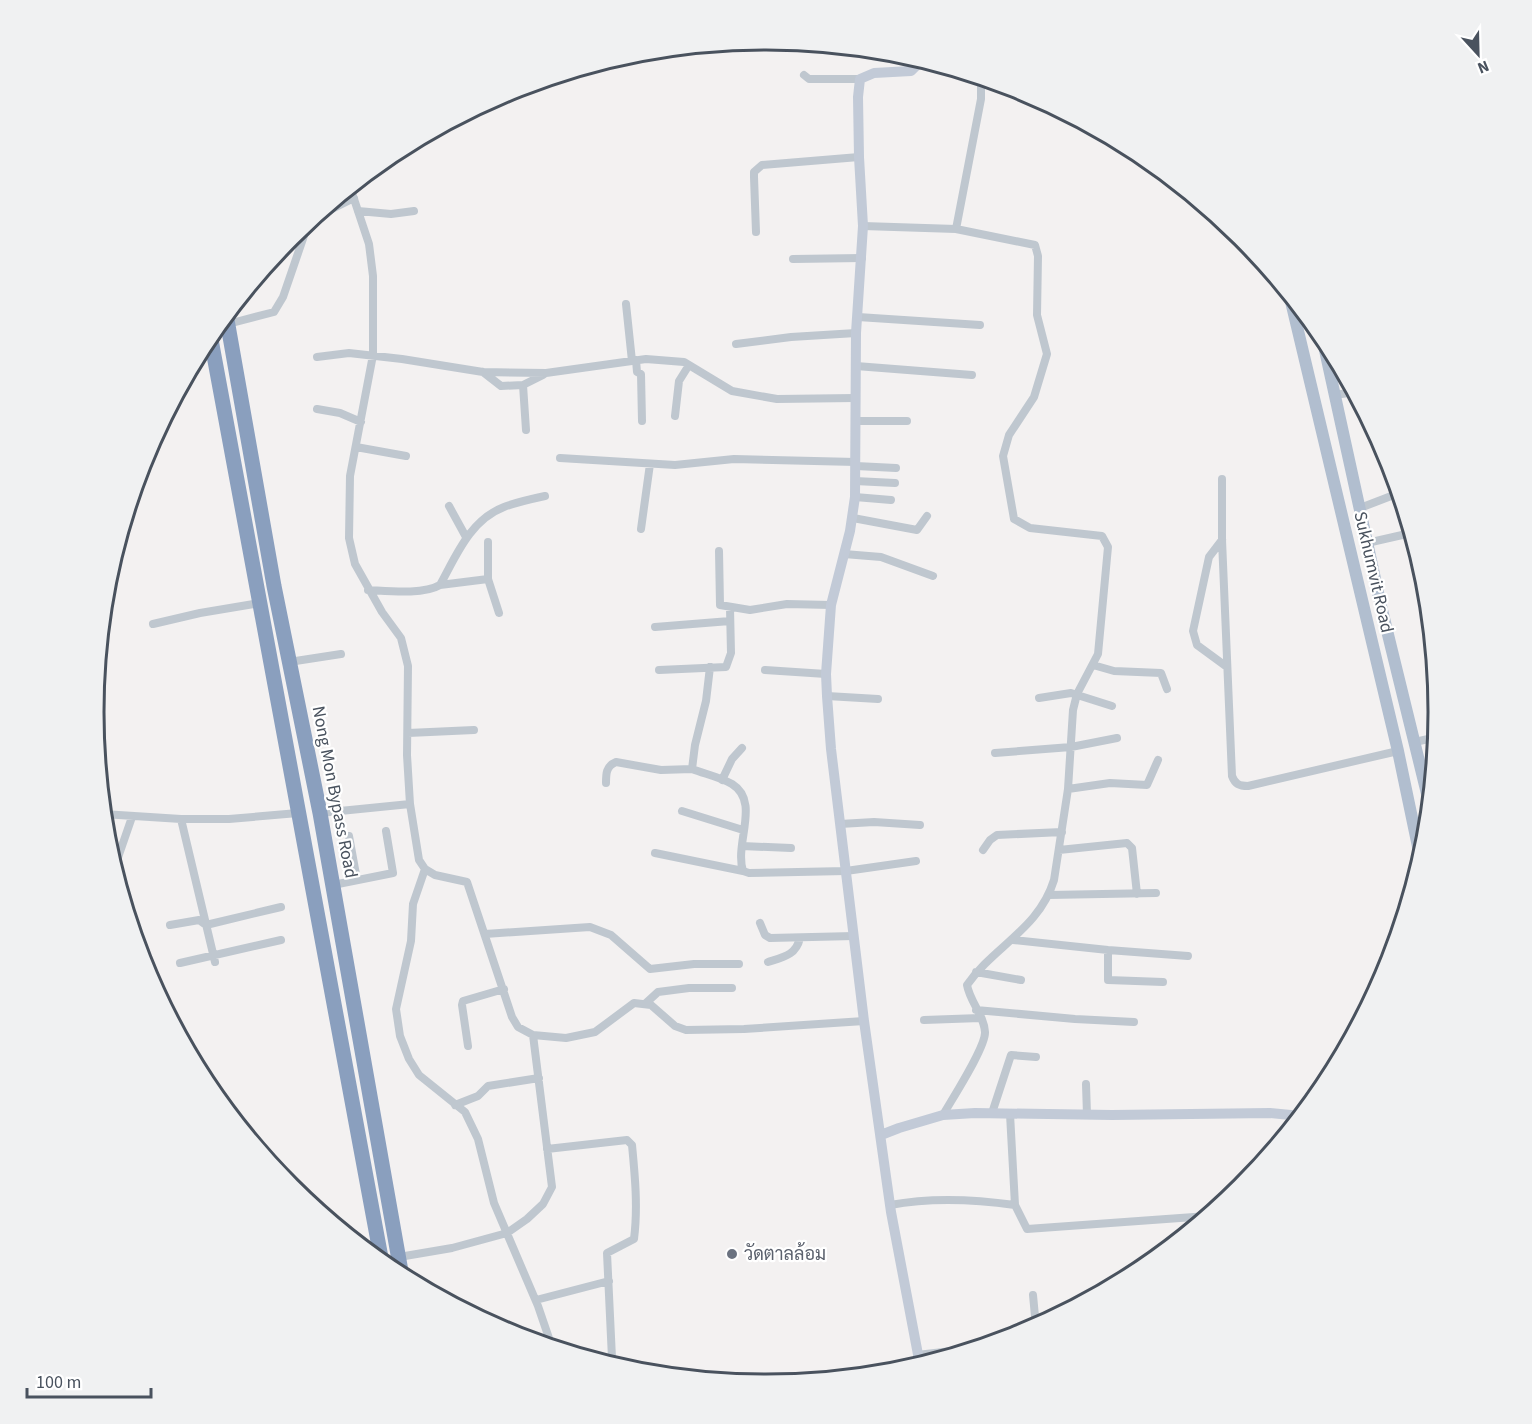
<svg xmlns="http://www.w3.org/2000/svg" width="1532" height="1424" font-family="'Source Sans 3',Sarabun,sans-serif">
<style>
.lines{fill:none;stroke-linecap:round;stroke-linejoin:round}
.street{stroke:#bfc7cf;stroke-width:8}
.secondary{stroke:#c2cad7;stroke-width:10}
.primary{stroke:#b1becf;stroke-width:12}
.highway{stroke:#8a9fbe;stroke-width:15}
.worship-dot{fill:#6b7280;stroke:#fff;stroke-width:2}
.labels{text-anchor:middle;stroke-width:4.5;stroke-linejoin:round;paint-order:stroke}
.street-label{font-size:18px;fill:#49525e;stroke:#fff}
.worship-label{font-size:18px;fill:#5b616d;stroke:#fff;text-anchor:start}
.rim{fill:none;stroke:#49525e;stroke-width:3}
</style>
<rect width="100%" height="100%" fill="#f3f1f1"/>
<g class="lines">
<path class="street" d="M804 75 809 79H860
M350 187 369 244 373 276V355L350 476 349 538 355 564 382 612 401 638 408 666 407 755 410 804 419 860 425 869 435 875 467 882 512 1017 518 1027 533 1035 566 1038 595 1032 634 1003 651 1005 675 1026 686 1030 744 1029 864 1021
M358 211 391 214 414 211
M863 226 956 229 1035 245 1038 256 1037 315 1047 354 1034 397 1009 435 1003 456 1014 519 1030 528 1102 536 1108 547 1098 654 1077 694 1073 710 1068 789 1054 880C1039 929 994 946 967 985 970 1002 984 1015 985 1032 986 1047 952 1099 943 1115
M956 229 981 99V77
M756 232 754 177V172L762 165 859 157
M793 259 862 258
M626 304 632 361
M858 317 980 325
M228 324 274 312 283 297 307 227 320 215 354 198
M736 344 791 337 856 333
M317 357 349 353 402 359 483 372 546 373 646 359 684 362 732 391 777 399 855 398
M636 360 637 372 641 374 642 421
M856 366 972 375
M483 372 501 386 523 385 543 375
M523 385 526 430
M1335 395 1355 392
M317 409 340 413 361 422
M675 416 679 381 689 365
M856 421H907
M356 447 406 456
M560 458 675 465 734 459 856 462
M856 466 896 468
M1222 479V540L1232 776C1235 784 1239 786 1248 786L1398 751
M855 481 895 483
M855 497 891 500
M449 506 466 537
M1360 508 1399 493
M853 518 917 530 927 516
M641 529 650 464
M1222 540 1209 557 1193 631 1197 645 1227 667
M488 542V579L499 613
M1367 543 1411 533
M719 551 720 605 750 610 787 604 831 605
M844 554 881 557 933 576
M440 585 488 579
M368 590C388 591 423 595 440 585 456 556 470 520 504 507 517 502 531 499 545 496
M153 624 200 613 260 603
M655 627 730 621
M289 662 341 654
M1093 665 1114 671 1161 673 1167 689
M710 667 706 701 695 745 692 769C705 774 720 777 732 784 761 802 734 843 743 871L749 873 846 871 916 861
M659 670 726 667 731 653 730 608
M765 670 826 674
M827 696 878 699
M1039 698 1071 693 1112 706
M408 733 474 730
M1415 742 1437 737
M995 753 1071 747 1117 738
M722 780 732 759 742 748
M606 783C606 774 606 766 616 762L661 770 692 769
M1068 789 1110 783 1147 785 1158 760
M682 811 743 830
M320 813 410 804
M103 814 181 819H229L298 813
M181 819 215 962
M840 824 874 822 920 825
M349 836 357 880
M742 846 791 848
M983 850 990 840 997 835 1062 832
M1059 850 1127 843 1132 848 1137 894
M655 853 743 871
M114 869 132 817
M425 869 413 904 411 941 396 1009 400 1036 409 1059 419 1075 465 1112 478 1139 494 1203 538 1306 552 1347
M333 885 393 873 386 831
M1049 895 1156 893
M760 923 765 935 770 938 854 936
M170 925 199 920 206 925 281 907
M485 934 590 927 611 935 650 969 694 964H739
M1013 940 1108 950 1188 956
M1108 950V980L1163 982
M768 962C784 957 796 955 800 938
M180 963 281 940
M976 972 1021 980
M646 1003 658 992 689 988H732
M976 1010 1075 1019 1134 1022
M924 1020 980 1018
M468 1046 462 1005 463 1001 504 989
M1086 1084 1087 1115
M455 1105 478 1096 488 1086 539 1078
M992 1113 1011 1055 1036 1057
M1010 1114 1015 1205
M547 1149 627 1140 632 1145C635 1176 638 1208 634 1239L607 1253 612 1358 602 1362
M890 1205C932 1197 973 1199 1015 1205L1027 1229 1208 1216
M399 1257 452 1248 507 1233 527 1219 543 1204 552 1187 533 1035
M1033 1295 1036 1327
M536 1300 609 1281
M917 1355 978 1348"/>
<path class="secondary" d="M881 1135 899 1128 943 1115 975 1113 1112 1115 1270 1113 1301 1116
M920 1365 891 1212 864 1021 831 749 827 696 826 674 831 605 850 531 855 497 856 333 863 226 859 157 858 97 860 79 874 73 911 71 918 64 920 59"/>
<path class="primary" d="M1289 293 1398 751 1421 861
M1321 332 1381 606 1430 806"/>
<path class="highway" d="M226 314 274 586 320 813 402 1277
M210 334 382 1263"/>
</g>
<circle class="worship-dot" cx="732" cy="1254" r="6"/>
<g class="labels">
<g class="street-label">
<text transform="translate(1374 572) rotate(77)" y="6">Sukhumvit Road</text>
<text transform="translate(335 792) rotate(79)" y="6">Nong Mon Bypass Road</text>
</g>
<g class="worship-label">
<text x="744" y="1260">วัดตาลล้อม</text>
</g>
</g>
<path d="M0 0H1532V1424H0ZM104 712a662 662 0 1 1 1324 0a662 662 0 1 1-1324 0Z" fill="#f0f1f2" fill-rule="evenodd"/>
<path class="rim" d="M104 712a662 662 0 1 1 1324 0a662 662 0 1 1-1324 0Z"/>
<g transform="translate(1478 54) rotate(158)" stroke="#ffffff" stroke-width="4.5" paint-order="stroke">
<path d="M0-4.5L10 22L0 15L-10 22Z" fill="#49525e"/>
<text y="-9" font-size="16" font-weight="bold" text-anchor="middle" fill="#49525e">N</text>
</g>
<path d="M27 1388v9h124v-9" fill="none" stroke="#49525e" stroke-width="3"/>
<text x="36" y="1388" font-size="18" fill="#49525e" stroke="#ffffff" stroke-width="4.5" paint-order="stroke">100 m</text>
</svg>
